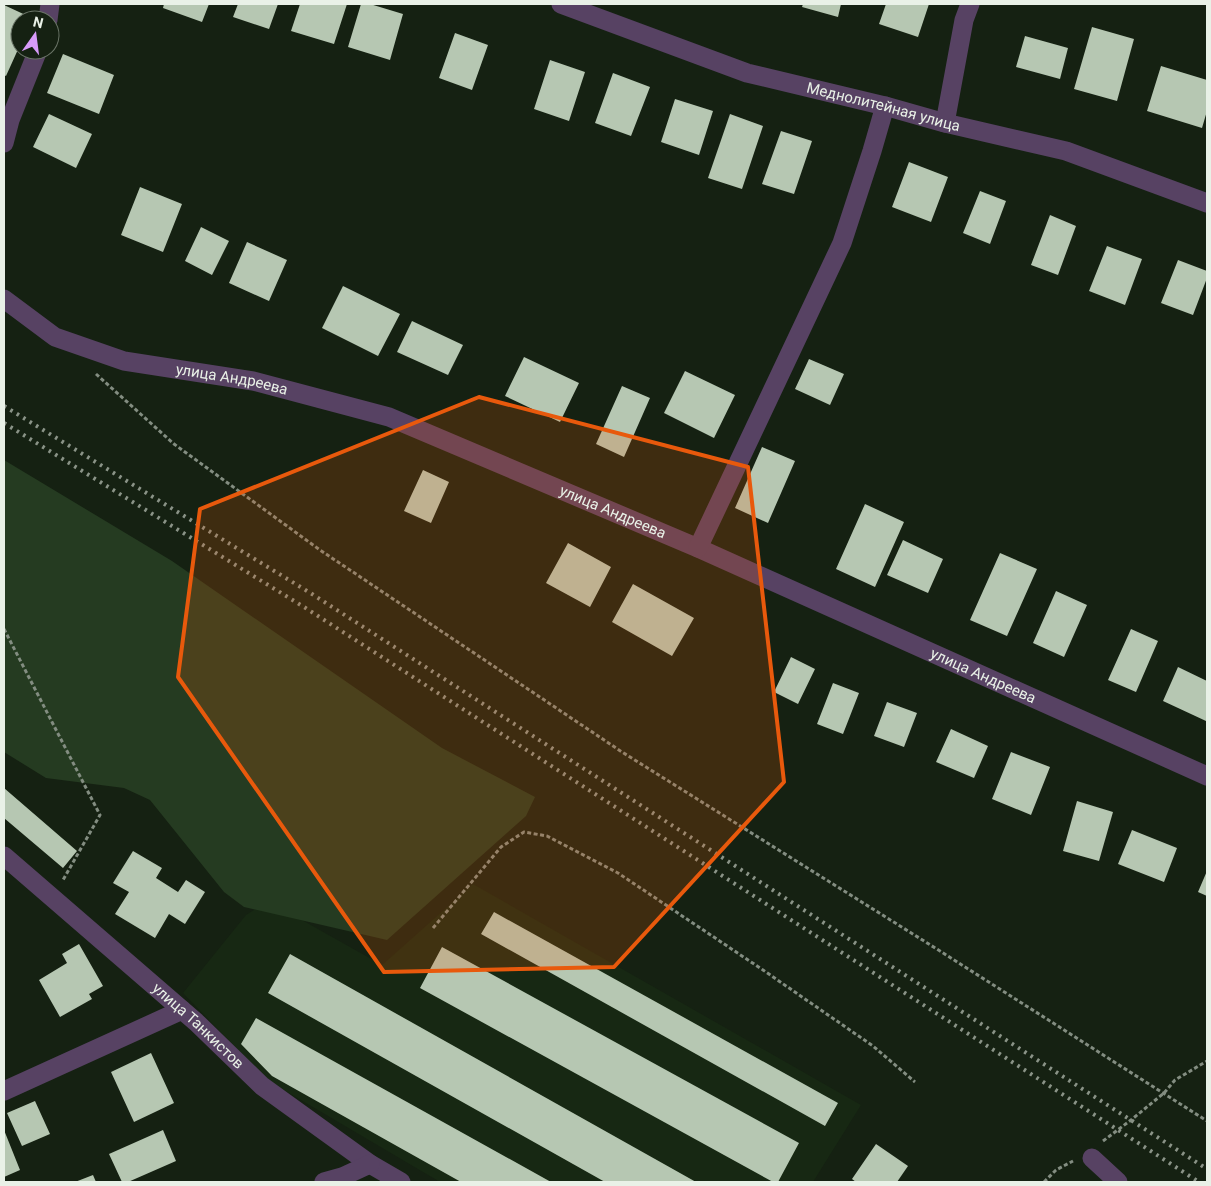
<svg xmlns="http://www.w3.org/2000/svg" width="1211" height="1186" font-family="Roboto,sans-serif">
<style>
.built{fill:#172813}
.green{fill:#253b21}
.building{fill:#b6c7b2}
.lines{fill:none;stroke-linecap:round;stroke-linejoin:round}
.path{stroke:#838d81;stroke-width:3;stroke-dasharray:4 2.5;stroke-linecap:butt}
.street{stroke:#574263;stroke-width:19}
.rail{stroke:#8a9387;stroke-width:4;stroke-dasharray:2.5 5;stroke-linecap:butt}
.marked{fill:#e8590c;fill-opacity:0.2;stroke:#e8590c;stroke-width:4;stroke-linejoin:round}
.labels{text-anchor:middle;stroke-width:5;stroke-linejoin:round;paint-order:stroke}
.street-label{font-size:15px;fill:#e9f1e7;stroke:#152112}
</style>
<rect width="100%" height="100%" fill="#152112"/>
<path class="built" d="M473 884 861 1105 813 1182H440L267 1080 183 993 246 915 268 901 382 965Z"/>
<path class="green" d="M4 460 172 561 442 748 535 797 526 816 387 940 244 907 224 892 150 800 124 788 46 778 4 752Z"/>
<path class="building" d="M164 4H209L202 22 163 8Z
M238 4H278L269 29 233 17Z
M300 4H347L334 44 291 31Z
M361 4H370L403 14 390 60 348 47Z
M803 4H841L838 17 802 7Z
M886 4H929L918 37 879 24Z
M4 5 32 18V20H20V45L6 76 4 75Z
M1092 27 1134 39 1117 101 1074 89Z
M455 33 488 45 472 90 439 78Z
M1025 36 1068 48 1060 79 1016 67Z
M63 54 114 75 99 114 47 93Z
M550 60 585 72 569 121 534 109Z
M1161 66 1207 80V111L1202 128 1147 111Z
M613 73 650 87 631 136 595 123Z
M675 99 713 111 699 155 661 142Z
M49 114 92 134 76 168 33 147Z
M730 114 763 126 742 189 708 178Z
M781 131 812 141 794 194 762 184Z
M909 162 948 177 931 222 892 207Z
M140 187 182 204 163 252 121 235Z
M980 191 1006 201 990 244 963 233Z
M1050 215 1076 226 1058 275 1031 265Z
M201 227 229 241 212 275 185 261Z
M247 242 287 260 269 301 229 283Z
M1107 246 1142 259 1125 305 1089 291Z
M1178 260 1207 271V278L1193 315 1161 303Z
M343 286 400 314 378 356 322 328Z
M412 321 463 345 448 375 397 352Z
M524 357 579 383 560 422 505 396Z
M809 359 844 374 830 405 795 389Z
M685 371 735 395 714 438 664 413Z
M622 386 650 398 624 457 596 444Z
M762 447 795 461 768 523 735 508Z
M423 470 449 482 431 523 404 511Z
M865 504 904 522 875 587 836 569Z
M903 540 943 559 928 593 887 575Z
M568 543 611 567 590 607 546 583Z
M1000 553 1037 569 1007 636 970 620Z
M633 584 694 618 672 656 612 622Z
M1056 591 1087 605 1064 657 1033 643Z
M1131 629 1158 641 1136 692 1108 680Z
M791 657 815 669 798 704 774 692Z
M1178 667 1207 681 1206 721 1163 701Z
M833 683 859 693 843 734 817 724Z
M887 702 917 713 904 747 874 736Z
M951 729 988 746 974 778 936 762Z
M1011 752 1050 767 1031 815 992 799Z
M4 788 77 851 63 868 4 818Z
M1077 801 1113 812 1099 861 1063 851Z
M1132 830 1177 848 1164 882 1118 864Z
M133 851 162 868 156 878 178 892 186 880 205 892 185 924 169 914 155 938 115 914 129 892 113 883Z
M1207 871V896L1198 892Z
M494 912 838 1103 825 1126 481 934Z
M79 944 103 986 89 994 92 999 60 1017 39 980 67 963 62 954Z
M442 947 799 1143 778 1182H773L420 988Z
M290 954 696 1182H605L268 993Z
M256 1018 551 1182H461L272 1076 241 1044Z
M151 1053 174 1103 134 1122 111 1072Z
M35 1101 50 1134 22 1146 7 1113Z
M4 1130 20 1170 4 1177Z
M163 1130 176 1161 128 1182H122L109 1154Z
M876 1144 908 1166 897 1182H856L852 1179Z
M93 1175 96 1182H75Z"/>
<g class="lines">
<path class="path" d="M96 374 174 444 320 550 622 752 940 951 1207 1121
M4 629 100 815 63 880
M433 928 501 847 524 832 547 836 618 873 763 970 873 1046 915 1082
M1103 1141 1131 1120 1164 1093 1175 1080 1207 1061
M1044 1182 1056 1170 1073 1161"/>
<g class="street">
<path id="s1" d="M561 4 747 73 885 106 945 123 1066 151 1207 203"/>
<path d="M48 20 50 4"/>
<path d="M945 123 964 20 970 4"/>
<path d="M4 143 10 120 38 50"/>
<path id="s2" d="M4 299 55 337 124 361 253 381 389 417 698 548 1207 776"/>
<path d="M698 548 842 243 872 151 885 106"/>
<path id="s3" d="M4 856 196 1022 262 1086 370 1164 401 1182"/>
<path d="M4 1091 182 1010"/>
<path d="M1092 1158 1118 1182"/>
<path d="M324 1182 342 1177 370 1164"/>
</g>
<path class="rail" d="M4 406 312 594 1207 1169
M4 423 304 607 1199 1182"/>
</g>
<path class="marked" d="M479 397 748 467 784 782 614 967 384 972 178 677 200 509Z"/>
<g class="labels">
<g class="street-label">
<text dy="5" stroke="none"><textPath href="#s1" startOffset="339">Меднолитейная улица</textPath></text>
<text dy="5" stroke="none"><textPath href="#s2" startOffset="246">улица Андреева</textPath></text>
<text dy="5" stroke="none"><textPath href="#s2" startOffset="651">улица Андреева</textPath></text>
<text dy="5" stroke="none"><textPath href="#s2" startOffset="1056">улица Андреева</textPath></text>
<text dy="5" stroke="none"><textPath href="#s3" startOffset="258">улица Танкистов</textPath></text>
</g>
</g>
<rect width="1211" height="1186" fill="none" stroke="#e9f1e7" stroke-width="10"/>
<g transform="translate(35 35) rotate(14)"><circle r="24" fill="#152112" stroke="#6a7467"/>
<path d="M0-4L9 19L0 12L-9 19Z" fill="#d79bf9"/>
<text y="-8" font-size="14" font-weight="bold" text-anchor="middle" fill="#e9f1e7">N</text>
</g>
</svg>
